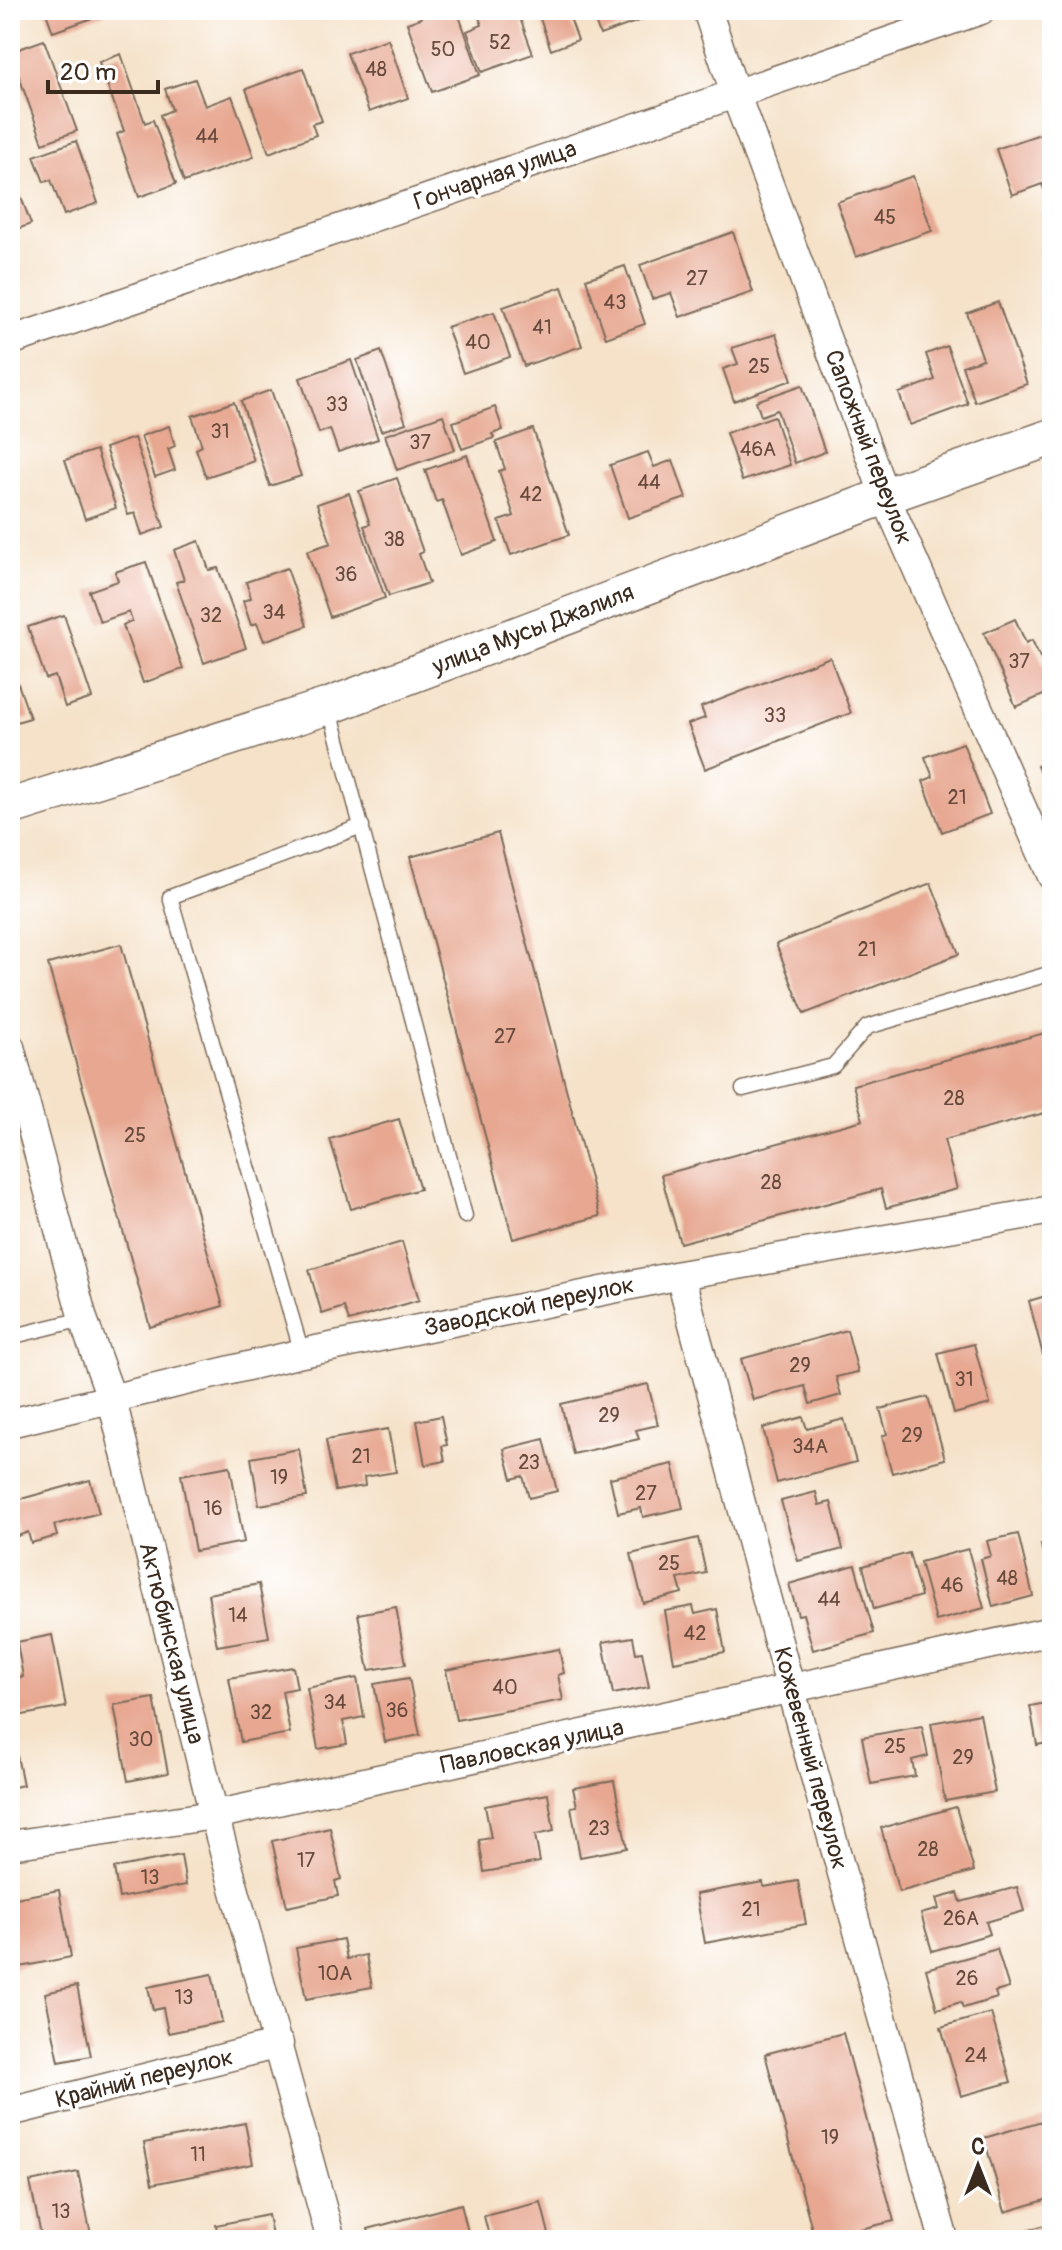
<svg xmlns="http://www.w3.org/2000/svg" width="1062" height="2250" font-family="Pangolin,sans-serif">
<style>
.building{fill:#e7a791}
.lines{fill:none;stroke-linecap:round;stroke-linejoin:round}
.service-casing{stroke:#7c6a5a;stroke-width:17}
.minor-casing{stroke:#7c6a5a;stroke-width:31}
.tertiary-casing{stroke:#7c6a5a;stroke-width:39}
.service{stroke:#fff;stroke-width:14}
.minor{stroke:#fff;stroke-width:28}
.tertiary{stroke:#fff;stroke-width:36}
.labels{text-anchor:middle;stroke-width:7;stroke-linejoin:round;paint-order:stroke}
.number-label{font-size:20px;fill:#66493b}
.street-label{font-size:24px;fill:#3b2a1e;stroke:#fff}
</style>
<rect width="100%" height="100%" fill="#fff"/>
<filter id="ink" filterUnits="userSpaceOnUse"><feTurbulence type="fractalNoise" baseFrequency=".0125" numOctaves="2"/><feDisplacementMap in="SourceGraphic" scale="16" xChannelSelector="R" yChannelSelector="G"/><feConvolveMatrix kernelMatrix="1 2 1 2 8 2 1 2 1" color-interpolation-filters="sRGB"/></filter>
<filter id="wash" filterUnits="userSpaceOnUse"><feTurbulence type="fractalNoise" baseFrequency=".006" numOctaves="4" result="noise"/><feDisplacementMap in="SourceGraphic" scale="32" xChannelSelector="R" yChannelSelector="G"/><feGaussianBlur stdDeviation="1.8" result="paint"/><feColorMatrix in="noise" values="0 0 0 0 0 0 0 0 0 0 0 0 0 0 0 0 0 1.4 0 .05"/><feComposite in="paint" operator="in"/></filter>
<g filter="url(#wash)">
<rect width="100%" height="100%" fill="#f5e2c9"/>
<g id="blocks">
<path class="building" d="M45 10H103L104 14 53 32Z
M418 10H457L480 75 432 92 407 23 421 18Z
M476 10H517L533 54 482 72 467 31 482 25Z
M537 10H567L578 40 551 50Z
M591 10H648L650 17 600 35Z
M388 39 408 98 369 112 347 53Z
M44 40 77 131 43 143 10 52Z
M121 54 145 123 153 120 176 184 139 197 117 134 124 131 99 62Z
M303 68 322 121 312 124 316 135 269 153 246 89Z
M195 79 205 106 232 96 254 157 184 182 160 115 172 110 165 89Z
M1052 130V195L1047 197 1042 184 1012 195 996 149Z
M76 141 98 203 64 215 51 180 44 182 34 156Z
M10 167 31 224 10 232Z
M913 176 932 231 856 257 837 202Z
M733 232 753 292 680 317 671 293 652 299 640 265Z
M625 266 645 324 606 338 586 279Z
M562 287 582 346 524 366 503 307Z
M998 302 1027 384 975 402 962 366 983 359 967 313Z
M494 312 510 357 463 373 447 327Z
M776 334 792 380 734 401 723 369 738 364 732 348Z
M947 346 968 404 910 425 899 393 935 380 926 354Z
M381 351 406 423 381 431 357 360Z
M351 360 378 439 338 452 330 429 319 433 300 378Z
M802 385 825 452 795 463 777 410 761 416 756 401Z
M271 390 301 476 270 486 241 401Z
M234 402 254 461 206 477 196 449 202 446 192 416Z
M495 407 503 430 492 434 494 438 462 449 453 422Z
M443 415 455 450 397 470 385 435Z
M774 416 790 465 742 481 726 433Z
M169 426 175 446 168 449 175 470 155 477 141 436Z
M533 429 569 535 511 555 499 521 514 516 499 471 505 469 496 442Z
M134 438 164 527 142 535 135 513 128 515 105 448Z
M96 450 116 508 85 519 65 460Z
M648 452 654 467 673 460 686 498 628 518 610 465Z
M467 455 497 542 461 555 442 500 436 502 425 470Z
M397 478 423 552 419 554 429 583 389 596 364 526 370 524 359 491Z
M349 493 385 598 330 617 307 551 331 543 317 504Z
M199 541 209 570 218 568 246 648 204 663 176 582 184 580 174 550Z
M146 562 183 669 143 683 123 625 132 621 129 612 100 622 89 591 118 581 115 572Z
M287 568 307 626 264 641 257 623 251 625 243 601 251 598 246 582Z
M64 615 92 698 65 707 55 676 46 679 28 627Z
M1015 619 1026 643 1032 640 1050 679 1043 682 1048 693 1016 707 984 633Z
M830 657 851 713 705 769 688 724 705 718 701 707Z
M10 661 30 718 10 724Z
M963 743 990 814 942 832 923 781 933 777 925 757Z
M1052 759V788L1048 789 1037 766Z
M498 833 600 1216 513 1239 410 857Z
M931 883 959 954 804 1014 776 944Z
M121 944 223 1306 150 1327 48 964Z
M1052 1031V1111L944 1140 957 1189 886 1208 881 1189 680 1243 661 1175 863 1120 853 1085Z
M399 1119 420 1189 351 1209 330 1139Z
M402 1242 419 1300 349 1321 344 1307 322 1314 309 1270Z
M1052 1294V1353L1043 1355 1029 1301Z
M847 1330 858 1372 836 1377 841 1395 810 1404 805 1386 753 1400 741 1359Z
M974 1344 990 1404 954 1414 938 1353Z
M648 1384 658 1425 636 1430 639 1439 573 1454 561 1404Z
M928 1397 945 1459 892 1473 882 1436 887 1434 880 1409Z
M441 1416 447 1445 442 1446 445 1461 425 1465 417 1421Z
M803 1417 807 1429 844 1419 856 1462 777 1483 763 1428Z
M388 1429 396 1472 364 1477 365 1486 335 1491 326 1440Z
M544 1439 557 1491 529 1498 523 1476 512 1479 504 1449Z
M299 1449 307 1497 259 1505 251 1458Z
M673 1464 683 1508 643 1517 641 1508 618 1513 610 1478Z
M230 1466 244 1542 195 1551 181 1475Z
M90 1480 99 1513 54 1525 57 1536 31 1543 28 1532 18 1536 10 1502Z
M816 1492 819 1505 831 1502 843 1549 798 1561 781 1501Z
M1018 1534 1033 1596 993 1607 981 1559 991 1556 987 1541Z
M698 1538 706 1573 678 1579 682 1593 643 1603 631 1554Z
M1052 1542V1583H1051L1041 1545Z
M968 1549 984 1608 936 1621 920 1562Z
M909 1553 921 1596 874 1609 863 1566Z
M855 1565 874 1633 813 1650 803 1614 798 1615 789 1584Z
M259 1584 269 1637 217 1646 208 1594Z
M693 1606 695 1614 717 1609 725 1652 674 1662 665 1611Z
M396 1607 406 1664 369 1670 358 1614Z
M52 1635 66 1707 12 1717 10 1679 23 1677 17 1642Z
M633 1637 636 1653 642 1652 649 1687 613 1694 603 1642Z
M559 1649 564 1673 558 1675 563 1700 456 1720 446 1670Z
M293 1667 297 1688 282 1691 290 1733 241 1742 229 1678Z
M357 1678 364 1717 343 1721 347 1744 318 1749 307 1688Z
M409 1678 420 1735 385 1742 374 1684Z
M154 1698 168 1773 128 1781 114 1705Z
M1052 1702V1742L1037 1745 1030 1706Z
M980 1714 995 1792 945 1801 931 1723Z
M10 1721 23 1785 10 1788Z
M922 1726 928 1756 912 1760 915 1776 871 1784 862 1737Z
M614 1781 627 1848 580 1857 571 1807 577 1806 573 1788Z
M548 1794 554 1831 535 1835 540 1862 484 1872 479 1840 491 1838 485 1806Z
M956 1807 974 1871 899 1892 881 1828Z
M330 1828 341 1879 335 1881 338 1896 287 1907 272 1841Z
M181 1855 186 1885 119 1898 114 1868Z
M798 1881 806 1924 705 1943 696 1894 763 1882 764 1887Z
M1017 1887 1024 1911 986 1922 990 1934 932 1951 921 1914 939 1909 936 1899 958 1893 961 1902Z
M59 1890 71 1957 10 1969V1899Z
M343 1939 347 1959 366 1955 372 1987 306 1999 296 1948Z
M997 1949 1009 1988 995 1992 997 1998 963 2008 961 2002 937 2009 926 1969Z
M212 1974 222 2022 168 2033 163 2008 153 2010 148 1987Z
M77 1986 91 2056 59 2062 45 1993Z
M991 2013 1011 2082 961 2096 941 2027Z
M843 2033 894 2221 815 2240 765 2054Z
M1052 2118V2198L1005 2212 984 2138Z
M245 2123 253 2164 152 2184 144 2143Z
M78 2172 92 2240H42L30 2182Z
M541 2202 549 2234 524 2240H490L484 2216Z
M461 2204 470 2240H371L368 2229Z
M268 2215 273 2240H219L216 2225Z
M1048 2224 1052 2240H997V2239Z"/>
</g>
</g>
<g filter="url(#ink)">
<use href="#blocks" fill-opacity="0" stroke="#7c6a5a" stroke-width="2"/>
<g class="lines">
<g class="service-casing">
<path id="service" d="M329 706 465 1216
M743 1089 833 1066 867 1027 1052 973
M10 1337 83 1319
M302 1353 170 897 362 826"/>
</g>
<g class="minor-casing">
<path id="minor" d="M707 10 735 93 885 496 1052 876
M10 341 981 10
M10 1047 83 1319 112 1400 214 1815 331 2240
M680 1275 791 1690 944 2240
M10 1423 302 1353 680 1275 1052 1210
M10 1845 214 1815 1052 1631
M10 2112 279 2044"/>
</g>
<g class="tertiary-casing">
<path id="tertiary" d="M10 807 329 706 885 496 1052 437"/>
</g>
<use href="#service" class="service"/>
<use href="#minor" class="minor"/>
<use href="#tertiary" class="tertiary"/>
</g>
</g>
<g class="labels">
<g class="number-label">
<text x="500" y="49">52</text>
<text x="443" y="56">50</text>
<text x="376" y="76">48</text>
<text x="207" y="143">44</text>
<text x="885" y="224">45</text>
<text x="697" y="285">27</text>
<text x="615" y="309">43</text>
<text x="542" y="334">41</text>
<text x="478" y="349">40</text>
<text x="759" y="373">25</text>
<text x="337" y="411">33</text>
<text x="220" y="438">31</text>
<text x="420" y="449">37</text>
<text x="758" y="456">46А</text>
<text x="649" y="489">44</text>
<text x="531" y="501">42</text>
<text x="394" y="546">38</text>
<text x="346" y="581">36</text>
<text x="274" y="619">34</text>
<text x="211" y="622">32</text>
<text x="1019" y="668">37</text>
<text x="775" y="722">33</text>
<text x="957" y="804">21</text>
<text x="867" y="956">21</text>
<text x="505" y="1043">27</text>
<text x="954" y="1105">28</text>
<text x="135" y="1142">25</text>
<text x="771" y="1189">28</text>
<text x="800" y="1372">29</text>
<text x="964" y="1386">31</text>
<text x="609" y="1422">29</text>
<text x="912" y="1442">29</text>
<text x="810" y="1453">34А</text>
<text x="361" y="1463">21</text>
<text x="529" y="1469">23</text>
<text x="279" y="1484">19</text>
<text x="646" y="1500">27</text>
<text x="213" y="1515">16</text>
<text x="669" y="1570">25</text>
<text x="1007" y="1585">48</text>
<text x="952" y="1592">46</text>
<text x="829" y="1606">44</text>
<text x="238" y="1622">14</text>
<text x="695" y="1640">42</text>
<text x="505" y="1694">40</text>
<text x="335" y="1709">34</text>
<text x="397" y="1717">36</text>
<text x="261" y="1719">32</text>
<text x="141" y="1746">30</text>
<text x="895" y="1753">25</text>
<text x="963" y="1764">29</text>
<text x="599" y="1835">23</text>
<text x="928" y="1856">28</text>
<text x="306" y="1867">17</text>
<text x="150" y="1884">13</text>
<text x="751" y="1916">21</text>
<text x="961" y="1925">26А</text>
<text x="335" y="1980">10А</text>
<text x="967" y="1985">26</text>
<text x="184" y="2004">13</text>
<text x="976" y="2062">24</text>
<text x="830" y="2144">19</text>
<text x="198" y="2161">11</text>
<text x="61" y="2218">13</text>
</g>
<g class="street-label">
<text transform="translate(495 175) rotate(-19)" y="8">Гончарная улица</text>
<text transform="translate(869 447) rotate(69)" y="8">Сапожный переулок</text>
<text transform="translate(533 629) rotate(-21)" y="8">улица Мусы Джалиля</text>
<text transform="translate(529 1306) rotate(-12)" y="8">Заводской переулок</text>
<text transform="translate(172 1643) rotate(76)" y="8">Актюбинская улица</text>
<text transform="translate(532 1746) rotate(-12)" y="8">Павловская улица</text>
<text transform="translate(811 1758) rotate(75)" y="8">Кожевенный переулок</text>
<text transform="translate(144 2078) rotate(-14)" y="8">Крайний переулок</text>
</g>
</g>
<rect width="1062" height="2250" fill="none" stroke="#fff" stroke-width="40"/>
<g transform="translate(978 2166)" stroke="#ffffff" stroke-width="6" paint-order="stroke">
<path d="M0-6L14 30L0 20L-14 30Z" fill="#3b2a1e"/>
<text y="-12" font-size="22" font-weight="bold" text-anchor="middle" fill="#3b2a1e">С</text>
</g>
<path d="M48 80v12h110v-12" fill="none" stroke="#3b2a1e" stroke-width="4"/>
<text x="60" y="80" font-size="24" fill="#3b2a1e" stroke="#ffffff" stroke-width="6" paint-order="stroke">20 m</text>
</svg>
